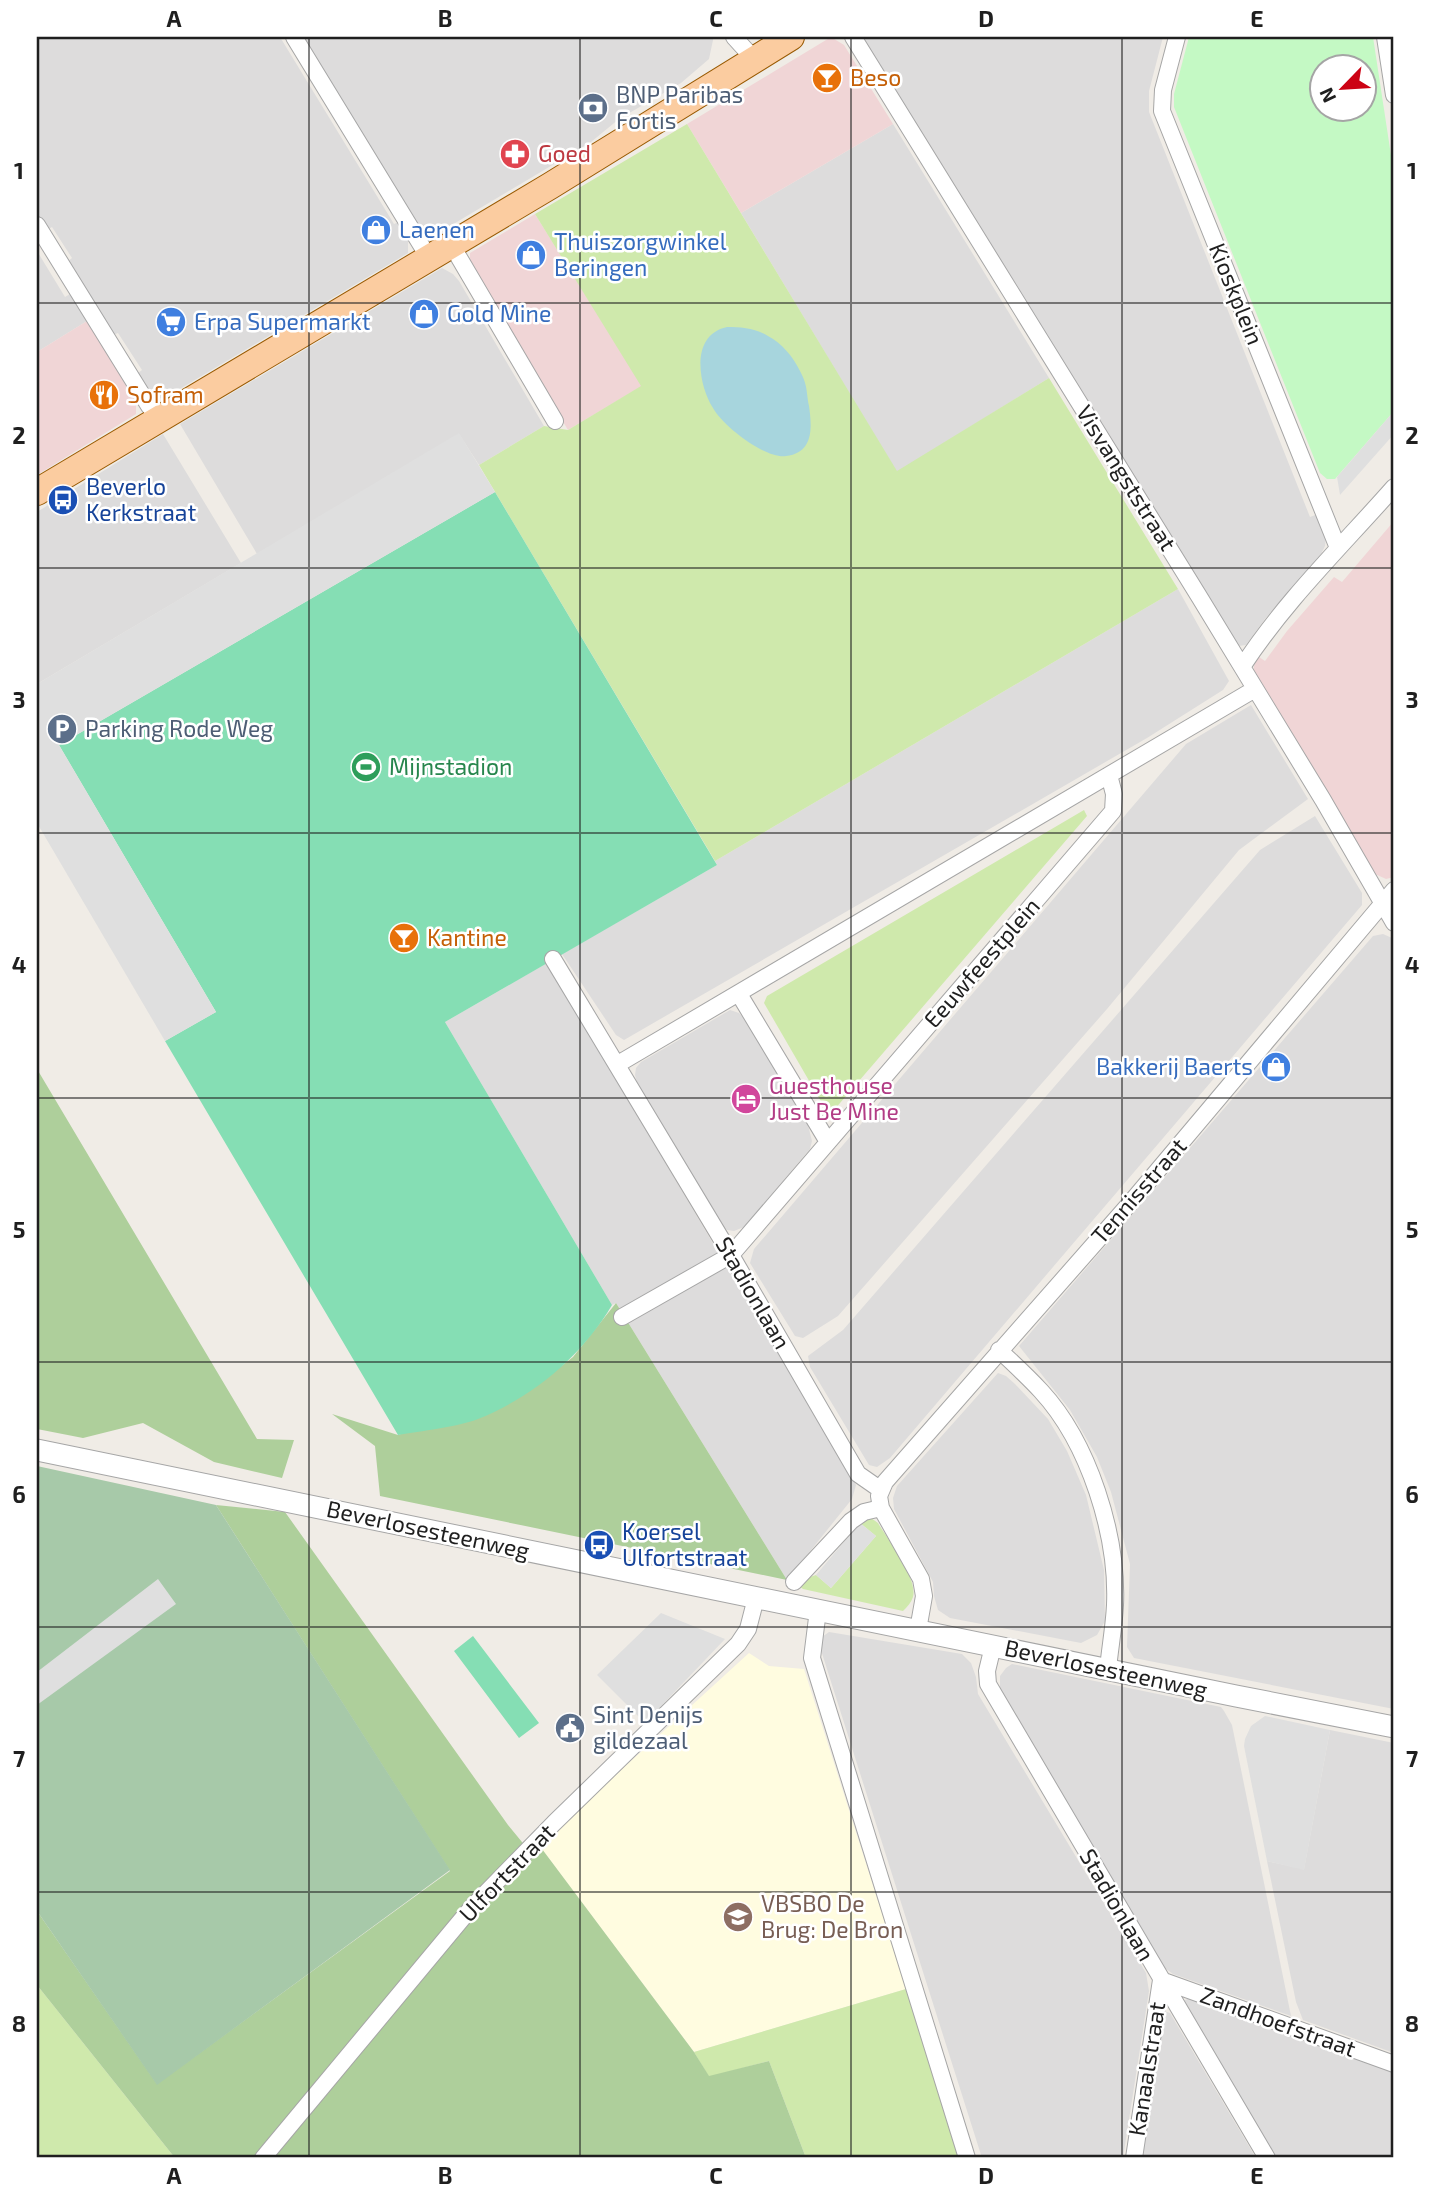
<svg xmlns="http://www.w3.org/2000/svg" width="1431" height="2195" font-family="'Exo 2',sans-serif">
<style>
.residential{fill:#dddcdc}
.commercial{fill:#f0d5d6}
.education{fill:#fffce0}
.grass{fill:#cfe9ac}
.forest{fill:#aecf9b}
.cemetery{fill:#a7c9a9}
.park{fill:#c4f9c4;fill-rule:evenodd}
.pitch{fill:#85deb4}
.parking{fill:#dfdfdf}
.water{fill:#a7d5dd}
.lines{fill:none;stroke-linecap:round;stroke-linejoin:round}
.minor-casing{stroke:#a6a6a6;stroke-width:18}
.tertiary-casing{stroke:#a6a6a6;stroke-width:23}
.primary-casing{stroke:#995a02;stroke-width:28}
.minor{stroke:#fff;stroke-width:16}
.tertiary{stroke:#fff;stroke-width:21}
.primary{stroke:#fbcca0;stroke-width:26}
.grid{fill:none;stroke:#1f1f1f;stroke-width:2;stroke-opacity:0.55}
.labels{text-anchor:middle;stroke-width:5;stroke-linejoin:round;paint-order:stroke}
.food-label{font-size:23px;fill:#c56008;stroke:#fff;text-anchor:start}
.service-label{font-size:23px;fill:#4e5e75;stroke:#fff;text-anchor:start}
.health-label{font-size:23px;fill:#be3a42;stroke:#fff;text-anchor:start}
.shop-label{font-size:23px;fill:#366cbe;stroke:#fff;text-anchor:start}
.street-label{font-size:23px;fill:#1f1f1f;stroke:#fff}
.transit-label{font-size:23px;fill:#164399;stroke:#fff;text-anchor:start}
.leisure-label{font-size:23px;fill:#27864d;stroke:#fff;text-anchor:start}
.hotel-label{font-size:23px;fill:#b23c85;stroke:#fff;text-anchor:start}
.education-label{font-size:23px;fill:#785e54;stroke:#fff;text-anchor:start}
.neatline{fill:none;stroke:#1f1f1f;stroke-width:2.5}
.grid-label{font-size:23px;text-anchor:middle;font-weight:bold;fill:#1f1f1f}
</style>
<rect width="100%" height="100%" fill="#f0ece6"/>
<path class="residential" d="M37 37H280L394 224 399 222 408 238V253L163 399 154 396 137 374 142 370 118 333 113 335 67 262 72 258 52 227 47 230 37 213V209L39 207 37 203Z
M299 37H713V40L709 59 681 83 619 119 591 142 430 238 423 236Z
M860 37H1163L1149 91V112L1310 517 1318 514 1326 538 1325 546 1320 556 1265 619 1246 645 1238 646Z
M893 124 1049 378 897 472 741 213Z
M37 251 65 297 70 294 87 321 37 352Z
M442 268 453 274 459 281 544 426 479 465 459 434 257 554 180 424Z
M163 434 241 563 37 684V512Z
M1178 589 1229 681 1223 690 1147 738 624 1040 616 1035 562 954 717 865 715 861Z
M1251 705 1308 799 1239 850 1107 1009 838 1316 803 1338 795 1336 750 1263 754 1249 1186 744Z
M1315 816 1362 893V905L890 1458 877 1467 869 1465 810 1367 808 1356 843 1330 1260 850Z
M1383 934 1392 938 1394 942V1709L1134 1658 1127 1647 1130 1564 1111 1492 1097 1457 1070 1410 1019 1346 1373 936Z
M547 963 856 1485 852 1499 787 1580 616 1303 612 1305 445 1022Z
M730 1010 739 1013 744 1018 808 1125 812 1141 810 1149 804 1156 744 1227 734 1231 727 1230 722 1226 637 1083 635 1075 636 1068 641 1062Z
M998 1373 1006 1376 1015 1384 1048 1419 1067 1451 1086 1495 1104 1570 1105 1621 1097 1635 1081 1643 950 1618 938 1610 934 1596 933 1582 894 1509 893 1498 897 1486Z
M829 1632 962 1654 971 1663 976 1677 978 1694 1146 1973 1149 1991 1123 2158H982L820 1647 822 1637Z
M1012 1664 1221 1707 1224 1711 1232 1725 1291 2016 1173 1974 1162 1966 1000 1692V1676L1006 1668Z
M1330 1730 1394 1743V2053L1303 2020 1296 2002 1267 1861 1304 1869Z
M1190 1998 1394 2072V2158H1276L1184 2003 1185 2000Z
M1164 2011 1170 2013 1256 2158H1142L1162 2015Z"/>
<path class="commercial" d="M831 37 844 45 893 124 741 213 687 124Z
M535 214 642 386 568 430 471 268 470 259V253Z
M87 321 136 399V414L37 475V352Z
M1394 521V877L1386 879 1375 874 1253 672 1255 661 1259 657 1265 661 1287 631 1334 577 1342 582Z"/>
<path class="education" d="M749 1653 769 1666 804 1669 906 1989 694 2052 539 1845Z"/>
<path class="grass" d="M687 124 897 471 1049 378 1178 589 715 861 479 465 544 426 568 430 641 386 535 214Z
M1084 810 1087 816 834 1110H826L764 1003 767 996Z
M871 1518 878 1523C888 1540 918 1578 913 1597 911 1603 907 1607 903 1611L803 1589 799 1586 801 1580 816 1575 831 1588 876 1536 860 1523Z
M37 1985 175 2158H37Z
M906 1989 962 2158H806L769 2061 709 2077 694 2052Z"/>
<path class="forest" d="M37 1069 257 1439 294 1440 282 1478 214 1462 143 1423 83 1438 37 1429Z
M616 1303 787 1580 380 1496 375 1446 332 1414 398 1435 541 1382 573 1357Z
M216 1505 285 1512 508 1825 531 1853 539 1845 694 2052 709 2076 769 2061 806 2158H175L37 1985V1911L157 2084 450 1871Z"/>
<path class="cemetery" d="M37 1466 216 1505 450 1870 157 2085 37 1911Z"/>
<path class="park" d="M1189 37H1373L1394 175V411L1335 479H1327L1320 473 1174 107V94ZM1322 66H1364V108H1322Z"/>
<path class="pitch" d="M495 492 717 865 445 1022 612 1305C582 1356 533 1397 478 1419 458 1427 420 1431 398 1435L165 1041 216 1012 59 745Z
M473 1636 539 1723 519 1738 454 1651Z"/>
<path class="parking" d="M1394 411V434L1340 495 1337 477Z
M459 433 495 492 59 745 216 1012 165 1041 37 823V684Z
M860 1523 876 1536 831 1588 816 1575Z
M158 1579 176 1604 37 1705V1672Z
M661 1613 725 1639 645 1723 597 1675Z
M1265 1716 1330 1730 1304 1870 1267 1861 1244 1746 1245 1739 1251 1726Z"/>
<path class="water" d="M727 327C741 327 755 328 768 336 782 343 793 357 800 371 808 386 806 391 809 406 812 427 814 453 786 456 765 459 723 426 713 408 698 384 690 335 727 327Z"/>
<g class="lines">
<g class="minor-casing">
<path id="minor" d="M294 37 429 258
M734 37 754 59
M853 37 1200 598 1323 800 1394 923
M1177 37 1163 90 1162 111 1338 548
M1385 37 1394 95
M37 225 149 406 160 418
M451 244 555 421
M1242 667C1285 601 1342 546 1394 487
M553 959 731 1255 858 1474 881 1490
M739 994 828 1142
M618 1064 1255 689
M622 1317 731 1255 1113 811 1114 794 1109 775
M999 1350C1013 1363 1028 1377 1041 1391 1089 1443 1118 1535 1115 1605 1114 1626 1110 1648 1108 1669
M794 1582 851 1521 864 1512 881 1508
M818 1610 812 1658 967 2158
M918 1630 924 1596 921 1579 881 1508 879 1496 885 1482 1132 1201 1394 890
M993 1646 987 1671 988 1684 1267 2158
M263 2158 472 1907 554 1823 738 1644 748 1629 756 1598
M1134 2158 1161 1980 1394 2064"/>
</g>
<g class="tertiary-casing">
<path id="tertiary" d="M37 1450 1236 1696 1394 1727"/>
</g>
<g class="primary-casing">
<path id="primary" d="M37 492 550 186 791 37"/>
</g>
<use href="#minor" class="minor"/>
<use href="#tertiary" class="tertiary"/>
<use href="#primary" class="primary"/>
</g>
<path class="grid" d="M309 37V2158M580 37V2158M851 37V2158M1122 37V2158M37 303H1394M37 568H1394M37 833H1394M37 1098H1394M37 1362H1394M37 1627H1394M37 1892H1394"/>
<defs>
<g id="bar-disc" transform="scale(1.575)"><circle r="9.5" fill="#e8710a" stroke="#fff"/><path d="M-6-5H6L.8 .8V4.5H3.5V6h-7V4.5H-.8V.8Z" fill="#fff"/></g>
<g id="bank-disc" transform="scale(1.575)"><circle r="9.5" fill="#5c6f8a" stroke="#fff"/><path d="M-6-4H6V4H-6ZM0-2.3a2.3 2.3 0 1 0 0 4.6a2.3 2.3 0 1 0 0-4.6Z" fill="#fff"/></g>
<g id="pharmacy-disc" transform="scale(1.575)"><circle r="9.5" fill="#e0444e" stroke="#fff"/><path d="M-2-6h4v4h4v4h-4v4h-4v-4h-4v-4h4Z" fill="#fff"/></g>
<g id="shop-disc" transform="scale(1.575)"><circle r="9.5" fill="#3f7fe0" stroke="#fff"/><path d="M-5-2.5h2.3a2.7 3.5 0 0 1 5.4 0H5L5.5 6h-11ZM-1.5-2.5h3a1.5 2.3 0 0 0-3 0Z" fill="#fff"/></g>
<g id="supermarket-disc" transform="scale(1.575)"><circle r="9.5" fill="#3f7fe0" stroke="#fff"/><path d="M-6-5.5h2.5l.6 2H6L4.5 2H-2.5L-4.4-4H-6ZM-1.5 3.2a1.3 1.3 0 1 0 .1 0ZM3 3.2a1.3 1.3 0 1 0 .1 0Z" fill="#fff"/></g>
<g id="restaurant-disc" transform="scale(1.575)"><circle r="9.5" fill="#e8710a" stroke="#fff"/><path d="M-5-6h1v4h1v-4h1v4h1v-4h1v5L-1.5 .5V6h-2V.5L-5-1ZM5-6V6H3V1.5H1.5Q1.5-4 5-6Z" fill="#fff"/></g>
<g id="bus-disc" transform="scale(1.575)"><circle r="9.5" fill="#1a4fb4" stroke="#fff"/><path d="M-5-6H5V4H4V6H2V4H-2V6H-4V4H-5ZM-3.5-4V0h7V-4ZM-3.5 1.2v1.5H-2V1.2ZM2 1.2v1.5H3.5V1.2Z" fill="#fff"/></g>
<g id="parking-disc" transform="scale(1.575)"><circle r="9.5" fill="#5c6f8a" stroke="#fff"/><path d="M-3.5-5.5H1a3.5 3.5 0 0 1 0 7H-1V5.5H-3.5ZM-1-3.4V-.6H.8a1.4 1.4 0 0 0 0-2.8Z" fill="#fff"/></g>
<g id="stadium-disc" transform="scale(1.575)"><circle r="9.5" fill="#2e9e5b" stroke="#fff"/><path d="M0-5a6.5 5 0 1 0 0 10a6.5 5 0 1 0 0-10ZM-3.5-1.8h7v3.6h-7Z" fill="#fff"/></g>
<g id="hotel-disc" transform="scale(1.575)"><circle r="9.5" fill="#d1479c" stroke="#fff"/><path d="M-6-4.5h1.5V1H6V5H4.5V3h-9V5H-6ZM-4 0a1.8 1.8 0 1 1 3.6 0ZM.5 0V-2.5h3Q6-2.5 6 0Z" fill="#fff"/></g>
<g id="civic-disc" transform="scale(1.575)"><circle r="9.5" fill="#5c6f8a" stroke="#fff"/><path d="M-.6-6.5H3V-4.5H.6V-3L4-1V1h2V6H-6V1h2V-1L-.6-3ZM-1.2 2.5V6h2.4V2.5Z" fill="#fff"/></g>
<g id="school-disc" transform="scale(1.575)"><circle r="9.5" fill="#8d6e63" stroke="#fff"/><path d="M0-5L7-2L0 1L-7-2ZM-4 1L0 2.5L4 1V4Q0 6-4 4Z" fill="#fff"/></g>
</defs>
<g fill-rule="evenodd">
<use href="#bar-disc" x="827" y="78"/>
<use href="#bank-disc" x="593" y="108"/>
<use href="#pharmacy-disc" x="515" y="154"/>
<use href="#shop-disc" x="376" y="230"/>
<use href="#shop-disc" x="531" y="255"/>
<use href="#shop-disc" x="424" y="314"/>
<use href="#supermarket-disc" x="171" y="322"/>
<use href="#restaurant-disc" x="104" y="395"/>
<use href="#bus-disc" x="63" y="500"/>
<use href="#parking-disc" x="62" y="729"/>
<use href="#stadium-disc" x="366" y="767"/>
<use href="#bar-disc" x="404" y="938"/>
<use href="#shop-disc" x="1276" y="1067"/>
<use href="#hotel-disc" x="746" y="1099"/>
<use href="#bus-disc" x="599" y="1545"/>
<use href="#civic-disc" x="570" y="1728"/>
<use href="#school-disc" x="738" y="1917"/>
</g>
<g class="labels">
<g class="food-label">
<text x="850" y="86">Beso</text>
<text x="127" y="403">Sofram</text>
<text x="427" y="946">Kantine</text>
</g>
<g class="service-label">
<text x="616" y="103">BNP Paribas<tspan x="616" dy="26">Fortis</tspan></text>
<text x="85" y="737">Parking Rode Weg</text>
<text x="593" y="1723">Sint Denijs<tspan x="593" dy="26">gildezaal</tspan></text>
</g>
<g class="health-label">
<text x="538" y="162">Goed</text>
</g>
<g class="shop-label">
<text x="399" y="238">Laenen</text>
<text x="554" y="250">Thuiszorgwinkel<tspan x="554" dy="26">Beringen</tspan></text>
<text x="447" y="322">Gold Mine</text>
<text x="194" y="330">Erpa Supermarkt</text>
<text x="1253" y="1075" text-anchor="end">Bakkerij Baerts</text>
</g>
<g class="street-label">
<text transform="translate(1236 294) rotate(68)" y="8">Kioskplein</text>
<text transform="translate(1126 478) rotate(58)" y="8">Visvangststraat</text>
<text transform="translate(982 963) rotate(-49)" y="8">Eeuwfeestplein</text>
<text transform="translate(1139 1191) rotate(-49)" y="8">Tennisstraat</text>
<text transform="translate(753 1293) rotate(60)" y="8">Stadionlaan</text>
<text transform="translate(428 1530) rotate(12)" y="8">Beverlosesteenweg</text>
<text transform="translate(1106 1669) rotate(12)" y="8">Beverlosesteenweg</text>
<text transform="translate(507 1873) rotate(-46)" y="8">Ulfortstraat</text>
<text transform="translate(1117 1905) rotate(60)" y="8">Stadionlaan</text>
<text transform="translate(1278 2022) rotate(20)" y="8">Zandhoefstraat</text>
<text transform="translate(1147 2069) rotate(-81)" y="8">Kanaalstraat</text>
</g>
<g class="transit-label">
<text x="86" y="495">Beverlo<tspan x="86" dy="26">Kerkstraat</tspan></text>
<text x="622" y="1540">Koersel<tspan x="622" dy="26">Ulfortstraat</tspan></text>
</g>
<g class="leisure-label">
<text x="389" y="775">Mijnstadion</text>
</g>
<g class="hotel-label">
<text x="769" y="1094">Guesthouse<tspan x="769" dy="26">Just Be Mine</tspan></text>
</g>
<g class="education-label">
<text x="761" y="1912">VBSBO De<tspan x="761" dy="26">Brug: De Bron</tspan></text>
</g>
</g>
<rect width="1431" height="2195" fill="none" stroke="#ffffff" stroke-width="77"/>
<g transform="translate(1343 88) rotate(245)"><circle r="33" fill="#ffffff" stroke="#a5a5a5" stroke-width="2"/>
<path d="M0-5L12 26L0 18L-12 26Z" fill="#cc0214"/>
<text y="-10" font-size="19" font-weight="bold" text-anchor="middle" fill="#1f1f1f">N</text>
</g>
<rect x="38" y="38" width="1354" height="2118" class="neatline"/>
<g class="grid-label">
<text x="174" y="27">A</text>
<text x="445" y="27">B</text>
<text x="716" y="27">C</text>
<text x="986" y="27">D</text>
<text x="1257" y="27">E</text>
<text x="19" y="179">1</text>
<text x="1412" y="179">1</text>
<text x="19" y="444">2</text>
<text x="1412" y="444">2</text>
<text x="19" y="708">3</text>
<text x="1412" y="708">3</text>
<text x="19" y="973">4</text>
<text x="1412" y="973">4</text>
<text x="19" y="1238">5</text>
<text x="1412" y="1238">5</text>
<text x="19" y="1503">6</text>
<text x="1412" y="1503">6</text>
<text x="19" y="1767">7</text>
<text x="1412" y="1767">7</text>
<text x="19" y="2032">8</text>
<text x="1412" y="2032">8</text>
<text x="174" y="2184">A</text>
<text x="445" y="2184">B</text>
<text x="716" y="2184">C</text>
<text x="986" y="2184">D</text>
<text x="1257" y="2184">E</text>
</g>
</svg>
